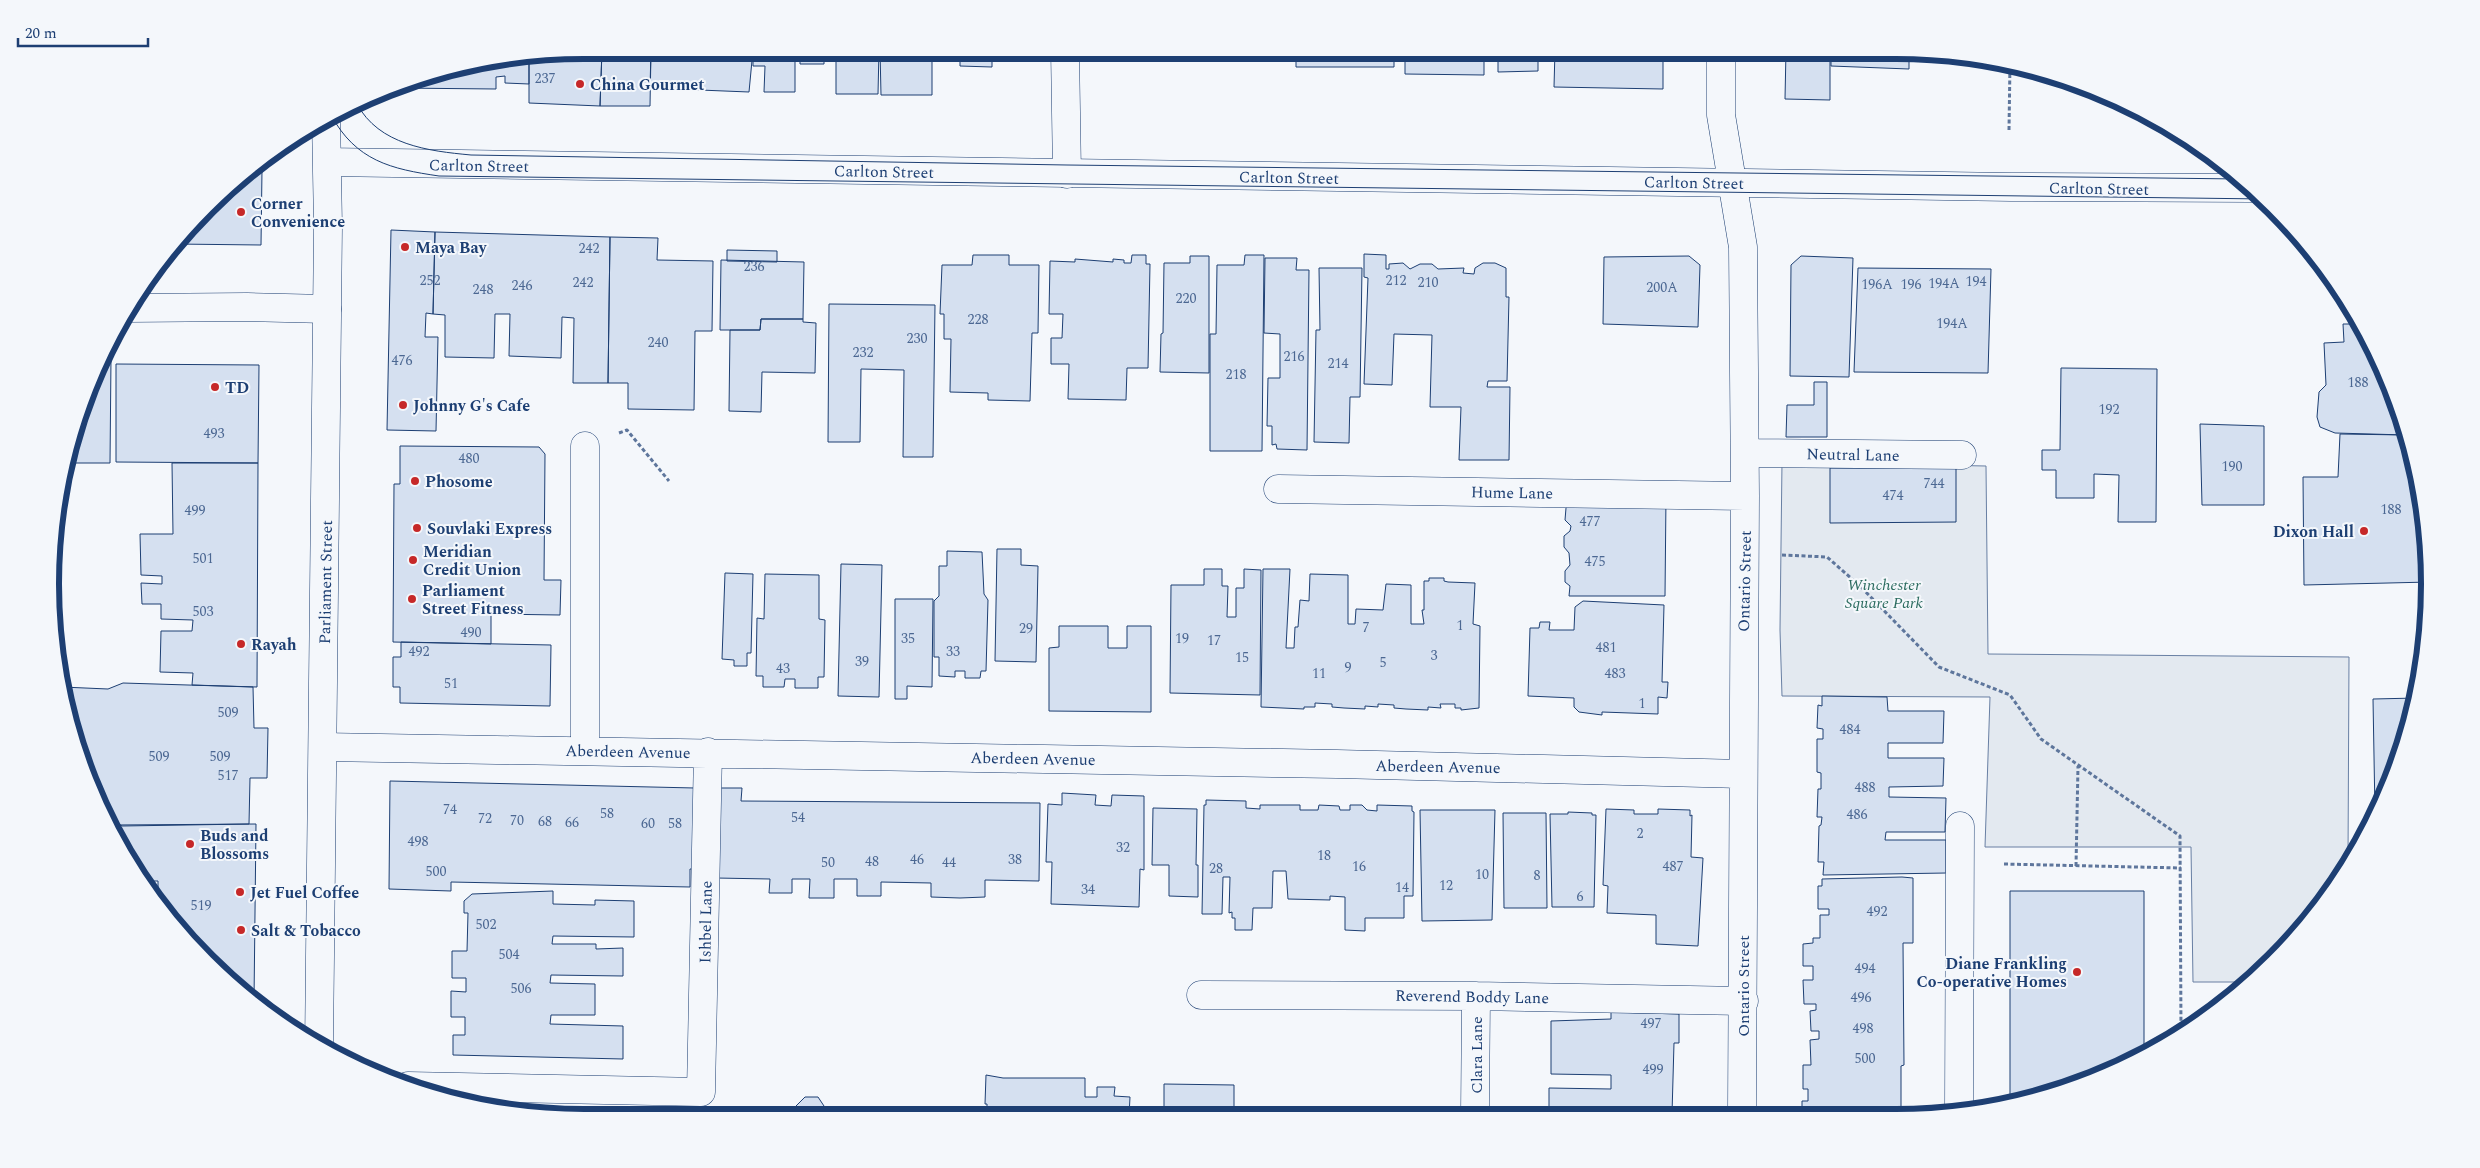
<svg xmlns="http://www.w3.org/2000/svg" width="2480" height="1168" font-family="Spectral,serif">
<style>
.green{fill:#e3e9f0;stroke:#687fa3}
.building{fill:#d5e0f0;stroke:#1d3f73}
.lines{fill:none;stroke-linecap:round;stroke-linejoin:round}
.minor-casing{stroke:#1d3f73;stroke-width:29}
.major-casing{stroke:#1d3f73;stroke-width:29}
.path{stroke:#5e769c;stroke-width:3;stroke-dasharray:4 2.5;stroke-linecap:butt}
.minor{stroke:#f4f7fb;stroke-width:28}
.major{stroke:#f4f7fb;stroke-width:28}
.tram{stroke:#1d3f73;stroke-width:1}
.poi-dot{fill:#c62828;stroke:#f4f7fb;stroke-width:2}
.labels{text-anchor:middle;stroke-width:4;stroke-linejoin:round;paint-order:stroke}
.number-label{font-size:14px;fill:#4b6792}
.poi-label{font-size:16px;font-weight:bold;fill:#1d3f73;stroke:#f4f7fb;text-anchor:start}
.street-label{font-size:16px;fill:#1d3f73;stroke:#f4f7fb}
.park-label{font-size:16px;font-style:italic;fill:#2c6c60;stroke:#f4f7fb}
.rim{fill:none;stroke:#1d3f73;stroke-width:6}
</style>
<rect width="100%" height="100%" fill="#f4f7fb"/>
<path class="green" d="M1782 462 1986 466 1988 654 2349 657 2348 860 2320 909 2246 982H2193L2191 847H1985L1990 697 1782 696 1780 630Z"/>
<path class="building" d="M584 50H602L600 106 529 103V55Z
M602 50H651L650 106H600Z
M651 50H753L749 92 650 88Z
M753 50H795V92H764L765 66H753Z
M800 50H879L878 94H836V57H824V64H800Z
M880 50H932V95H881Z
M942 50H992V67L960 66V57H942Z
M1141 50H1234V57L1141 56Z
M1296 50H1394V67H1296Z
M1405 50H1484V75L1405 74Z
M1493 50H1543V57H1538V71L1498 72V57H1493Z
M1555 50H1663V89L1554 87Z
M1786 50H1830V100L1785 99Z
M1831 50 1909 51V69L1831 66Z
M1912 52 2000 60 2004 61H1912Z
M529 55V84L505 83V76L496 77V89L397 88V85L412 78 480 60Z
M2044 73 2060 78H2044Z
M262 161V170H249Z
M249 170H262L261 245 174 244 182 232 232 182Z
M391 230 435 232 433 314 426 313 425 337H438L436 431 387 430Z
M435 232 610 237 608 383H573L574 318 562 317 561 358 509 356 510 314H495L494 358 445 357V315L433 314Z
M610 237 658 238 657 260 713 261 712 331H695L694 410 628 409V383H608Z
M727 250 777 251V262L727 261Z
M1364 254 1386 255V269H1389V264L1403 263 1410 269 1420 264H1432L1438 269 1464 268 1463 273 1474 274 1475 268 1483 263H1495L1506 268V297H1509L1507 381H1488L1487 387H1510L1509 460H1459L1461 407H1430L1432 335 1394 334 1392 385 1364 384 1368 278 1364 277Z
M973 255H1009V265H1039L1038 333H1032L1030 401 988 400V393L950 392 951 339H944V314H940L942 265H972Z
M1132 255H1146V264H1150L1148 368H1127L1126 400 1068 399 1069 364H1051V338H1062L1063 314H1049L1050 261 1075 262V259L1113 262V259L1124 260V263H1131Z
M1245 255H1264L1262 451H1210V334H1216L1217 265H1244Z
M1190 256H1209V373L1160 372 1161 334 1163 333 1164 263H1190Z
M1689 256 1700 265 1698 327 1603 324 1604 257Z
M1801 256 1853 258 1849 377 1790 376 1791 265Z
M1265 258H1297L1296 270H1309L1307 450 1277 449 1276 444 1272 445V426H1267L1268 378H1280V334L1264 333Z
M721 260 804 262 803 319H761L760 330H720Z
M1319 268H1362L1360 397H1350L1349 443 1314 442 1316 330H1320Z
M1858 268 1991 269 1988 373 1854 372Z
M829 304 935 305 933 457H903L904 370 861 369 860 442H828Z
M761 319H803V322L816 323 815 373 762 372 761 412 729 411 730 330H760Z
M2343 324H2360L2389 379 2406 435 2335 433 2320 427 2317 417 2319 392 2326 385 2324 343 2344 342Z
M101 358H111L110 463H66L91 380Z
M116 364 259 365 258 463 116 462Z
M2061 368 2157 369 2156 522H2118L2119 475 2094 474V498H2056V470H2042V450H2060Z
M1814 382H1827V437H1786L1787 405H1814Z
M2200 424 2264 426V505H2202Z
M2340 434 2406 435 2420 480 2430 582 2304 585 2303 477H2338Z
M400 446 539 447 545 454 544 580H561L560 615 491 614V644L393 642 394 484H400Z
M172 463H258L257 687 192 685 193 673 160 672 161 631H192L193 620 161 619V604H142L141 583 162 584V576L141 575 140 534H173Z
M1830 468H1956V522L1830 523Z
M1666 497 1665 596H1569L1570 586 1565 582V571L1570 565 1569 553 1564 547V536L1570 531 1571 526 1565 520 1566 508 1570 503Z
M997 549H1021V565L1038 566 1036 662 995 661Z
M947 551 982 552 984 594 988 600 986 671H981L980 678H965V671H955V677L939 676V657H934V601L939 596V566H947Z
M841 564 882 565 879 697 838 696Z
M1204 569H1222V586H1228L1227 617H1236V588H1244V569L1261 570 1260 695 1170 693 1171 585H1204Z
M1263 569H1290L1286 648H1294L1295 627H1298L1300 600 1309 601 1310 574 1348 575V624H1355L1356 609 1383 610 1386 584 1411 585V624H1424L1422 610H1424V581H1429V578H1444V581L1448 582 1475 583 1473 624 1480 626 1479 708 1461 710V708H1455V704H1440L1441 708 1428 707V710L1406 709 1394 708V705L1378 704V707L1365 706V709L1344 708 1332 707V704L1315 703V707H1304V709L1261 707Z
M725 573 753 574 751 653H747V666H734V660L722 659Z
M765 574 819 575V619L825 620 824 677H818V688H795V679H785L784 687H763V676H756L757 618 764 619Z
M2424 594H2429L2427 619H2424Z
M895 599H933L932 687 907 686V699H895Z
M1583 601 1664 605 1662 682H1668L1667 698 1658 697V714L1602 712V715L1579 712 1574 707V698L1528 696 1530 628H1539L1540 622H1550L1549 630H1574L1575 607Z
M1059 626H1108V648H1127V626H1151V712L1049 711V648L1059 647Z
M401 642 551 645 550 706 400 703V687H393V657H401Z
M123 683 253 687 254 728H268L267 778H250L249 824 122 826 106 817 78 756 62 687 108 689Z
M1822 696 1887 697 1888 711H1944L1943 743H1888V758H1944L1943 786 1889 787V797L1946 798 1945 832H1886L1885 840H1946V873L1823 875 1824 862H1818L1819 826 1821 825 1822 817H1817L1818 789H1821V773L1817 772V739H1823V729L1817 728 1818 705 1822 706Z
M2417 698 2389 788 2375 813 2373 699Z
M390 781 695 788 693 869H690V887L451 882V891L389 889Z
M715 788H742L741 801 1040 803 1039 881 985 880V897L960 898 931 897V883L881 882V896H857V879H834V898H809L810 879H792V893H769L770 879 716 878Z
M1062 793 1096 795 1095 805 1111 806 1112 795 1144 796V870L1140 869 1139 907 1051 904 1052 862H1046L1048 804 1062 805Z
M1206 800 1246 801V808L1260 809V805H1300V810H1318L1319 805 1339 806 1340 810H1350V805H1362L1367 810 1377 811V805L1412 806V811L1414 812 1413 896H1404V918H1365V931L1345 930V897L1330 896V900L1288 899 1286 871H1273L1272 908H1253L1252 930H1235V918H1232V912L1229 913 1230 877H1223L1222 914H1202L1204 805H1206Z
M1153 808 1197 809 1196 865H1198V897L1169 896V865H1152Z
M1606 809 1634 810V814H1658V809L1690 810V816L1692 815 1691 857 1703 858 1698 946 1656 944V915L1607 913 1608 886 1603 885Z
M1420 810H1495L1492 920 1422 921Z
M1568 812 1592 813V815H1596L1594 907H1552L1550 814H1568Z
M1503 813H1546L1547 908H1504Z
M256 824 254 1001 232 986 182 936 149 889H158V881H143L121 851 112 830H115V825Z
M1902 877 1913 878V943H1903L1904 1065 1901 1066V1114H1802V1101H1808V1089H1803V1065H1811L1810 1040 1819 1039V1031H1811L1810 1011 1816 1010V1004H1804L1803 980H1813V966H1803V944L1813 943V938H1820V915H1829V909H1818V886H1822V879Z
M553 891V904L595 905V900L634 901V937L553 936 552 944H596V949L623 948V976L551 975 550 983 595 984V1015H551L550 1024 623 1026V1059L453 1055V1035H465V1017H451V991L466 992V978H452V951H467L468 913H464V901L472 894Z
M2010 891H2144V1052L2101 1077 2010 1101Z
M1611 1012 1679 1014V1043H1674L1672 1114 1549 1115V1088L1611 1089V1075L1551 1074V1021L1611 1019Z
M986 1075 1003 1078H1085V1097H1097V1087H1115L1114 1096 1130 1097 1129 1116 987 1117V1104H985Z
M1164 1084 1234 1085V1114L1249 1116H1164Z
M805 1097H818L826 1109 852 1110V1117H791V1109H796V1106Z
M1367 1107 1467 1108V1115H1367Z"/>
<g class="lines">
<g class="minor-casing">
<path id="minor" d="M1065 50 1067 174
M1721 50V115L1743 247 1745 496 1742 1114
M128 308 247 307 327 309
M1745 453 1962 455
M1278 489 1745 496
M323 747 1337 764 1743 774
M585 750V446
M1201 995 1476 996 1744 1001
M408 1086 701 1092 708 752
M1959 1113 1960 826
M1475 1115 1476 996"/>
</g>
<g class="major-casing">
<path id="major" d="M327 162 2011 187 2252 188
M319 1048 328 226 326 117"/>
</g>
<path class="path" d="M2009 130 2010 63
M619 433 627 430 669 481
M1782 555 1827 557 1860 586 1939 667 2010 695 2041 739 2180 836 2181 1031
M2004 864 2181 868
M2076 866 2078 766"/>
<use href="#minor" class="minor"/>
<use href="#major" class="major"/>
<path class="tram" d="M357 104C379 145 428 151 471 155L1067 165 2240 179
M331 115C356 161 391 169 439 176L2265 199"/>
</g>
<g class="poi-dot">
<circle cx="580" cy="84" r="5"/>
<circle cx="241" cy="212" r="5"/>
<circle cx="405" cy="247" r="5"/>
<circle cx="215" cy="387" r="5"/>
<circle cx="403" cy="405" r="5"/>
<circle cx="415" cy="481" r="5"/>
<circle cx="417" cy="528" r="5"/>
<circle cx="2364" cy="531" r="5"/>
<circle cx="413" cy="560" r="5"/>
<circle cx="412" cy="599" r="5"/>
<circle cx="241" cy="644" r="5"/>
<circle cx="190" cy="844" r="5"/>
<circle cx="240" cy="892" r="5"/>
<circle cx="241" cy="930" r="5"/>
<circle cx="2077" cy="972" r="5"/>
</g>
<g class="labels">
<g class="number-label">
<text x="545" y="83">237</text>
<text x="589" y="253">242</text>
<text x="754" y="271">236</text>
<text x="430" y="285">252</text>
<text x="1396" y="285">212</text>
<text x="1976" y="286">194</text>
<text x="583" y="287">242</text>
<text x="1428" y="287">210</text>
<text x="1944" y="288">194A</text>
<text x="1877" y="289">196A</text>
<text x="1911" y="289">196</text>
<text x="522" y="290">246</text>
<text x="1662" y="292">200A</text>
<text x="483" y="294">248</text>
<text x="1186" y="303">220</text>
<text x="978" y="324">228</text>
<text x="1952" y="328">194A</text>
<text x="917" y="343">230</text>
<text x="658" y="347">240</text>
<text x="863" y="357">232</text>
<text x="1294" y="361">216</text>
<text x="402" y="365">476</text>
<text x="1338" y="368">214</text>
<text x="1236" y="379">218</text>
<text x="2358" y="387">188</text>
<text x="2109" y="414">192</text>
<text x="214" y="438">493</text>
<text x="469" y="463">480</text>
<text x="2232" y="471">190</text>
<text x="1934" y="488">744</text>
<text x="1893" y="500">474</text>
<text x="2391" y="514">188</text>
<text x="195" y="515">499</text>
<text x="1590" y="526">477</text>
<text x="203" y="563">501</text>
<text x="1595" y="566">475</text>
<text x="203" y="616">503</text>
<text x="1460" y="630">1</text>
<text x="1366" y="632">7</text>
<text x="1026" y="633">29</text>
<text x="471" y="637">490</text>
<text x="908" y="643">35</text>
<text x="1182" y="643">19</text>
<text x="1214" y="645">17</text>
<text x="1606" y="652">481</text>
<text x="419" y="656">492</text>
<text x="953" y="656">33</text>
<text x="1434" y="660">3</text>
<text x="1242" y="662">15</text>
<text x="862" y="666">39</text>
<text x="1383" y="667">5</text>
<text x="1348" y="672">9</text>
<text x="783" y="673">43</text>
<text x="1319" y="678">11</text>
<text x="1615" y="678">483</text>
<text x="451" y="688">51</text>
<text x="1642" y="708">1</text>
<text x="228" y="717">509</text>
<text x="1850" y="734">484</text>
<text x="159" y="761">509</text>
<text x="220" y="761">509</text>
<text x="228" y="780">517</text>
<text x="1865" y="792">488</text>
<text x="450" y="814">74</text>
<text x="607" y="818">58</text>
<text x="1857" y="819">486</text>
<text x="798" y="822">54</text>
<text x="485" y="823">72</text>
<text x="517" y="825">70</text>
<text x="545" y="826">68</text>
<text x="572" y="827">66</text>
<text x="648" y="828">60</text>
<text x="675" y="828">58</text>
<text x="1640" y="838">2</text>
<text x="418" y="846">498</text>
<text x="1123" y="852">32</text>
<text x="1324" y="860">18</text>
<text x="917" y="864">46</text>
<text x="1015" y="864">38</text>
<text x="872" y="866">48</text>
<text x="828" y="867">50</text>
<text x="949" y="867">44</text>
<text x="1359" y="871">16</text>
<text x="1673" y="871">487</text>
<text x="1216" y="873">28</text>
<text x="436" y="876">500</text>
<text x="1482" y="879">10</text>
<text x="1537" y="880">8</text>
<text x="1446" y="890">12</text>
<text x="1402" y="892">14</text>
<text x="1088" y="894">34</text>
<text x="1580" y="901">6</text>
<text x="201" y="910">519</text>
<text x="1877" y="916">492</text>
<text x="486" y="929">502</text>
<text x="509" y="959">504</text>
<text x="1865" y="973">494</text>
<text x="521" y="993">506</text>
<text x="1861" y="1002">496</text>
<text x="1651" y="1028">497</text>
<text x="1863" y="1033">498</text>
<text x="1865" y="1063">500</text>
<text x="1653" y="1074">499</text>
</g>
<g class="poi-label">
<text x="590" y="90">China Gourmet</text>
<text x="251" y="209">Corner<tspan x="251" dy="18">Convenience</tspan></text>
<text x="415" y="253">Maya Bay</text>
<text x="225" y="393">TD</text>
<text x="413" y="411">Johnny G's Cafe</text>
<text x="425" y="487">Phosome</text>
<text x="427" y="534">Souvlaki Express</text>
<text x="2354" y="537" text-anchor="end">Dixon Hall</text>
<text x="423" y="557">Meridian<tspan x="423" dy="18">Credit Union</tspan></text>
<text x="422" y="596">Parliament<tspan x="422" dy="18">Street Fitness</tspan></text>
<text x="251" y="650">Rayah</text>
<text x="200" y="841">Buds and<tspan x="200" dy="18">Blossoms</tspan></text>
<text x="250" y="898">Jet Fuel Coffee</text>
<text x="251" y="936">Salt &amp; Tobacco</text>
<text x="2067" y="969" text-anchor="end">Diane Frankling<tspan x="2067" dy="18">Co-operative Homes</tspan></text>
</g>
<g class="street-label">
<text transform="translate(479 165) rotate(1)" y="6">Carlton Street</text>
<text transform="translate(884 171) rotate(1)" y="6">Carlton Street</text>
<text transform="translate(1289 177) rotate(1)" y="6">Carlton Street</text>
<text transform="translate(1694 182) rotate(1)" y="6">Carlton Street</text>
<text transform="translate(2099 188) rotate(1)" y="6">Carlton Street</text>
<text transform="translate(1853 454) rotate(1)" y="6">Neutral Lane</text>
<text transform="translate(1512 492) rotate(1)" y="6">Hume Lane</text>
<text transform="translate(1744 581) rotate(-89)" y="6">Ontario Street</text>
<text transform="translate(325 582) rotate(-89)" y="6">Parliament Street</text>
<text transform="translate(628 751) rotate(1)" y="6">Aberdeen Avenue</text>
<text transform="translate(1033 758) rotate(1)" y="6">Aberdeen Avenue</text>
<text transform="translate(1438 766) rotate(1)" y="6">Aberdeen Avenue</text>
<text transform="translate(705 922) rotate(-89)" y="6">Ishbel Lane</text>
<text transform="translate(1743 986) rotate(-90)" y="6">Ontario Street</text>
<text transform="translate(1472 996) rotate(1)" y="6">Reverend Boddy Lane</text>
<text transform="translate(1476 1055) rotate(-90)" y="6">Clara Lane</text>
</g>
<g class="park-label">
<text x="1884" y="590">Winchester<tspan x="1884" dy="18">Square Park</tspan></text>
</g>
</g>
<path d="M0 0H2480V1168H0ZM584 59H1896A525 525 0 0 1 2421 584V584A525 525 0 0 1 1896 1109H584A525 525 0 0 1 59 584V584A525 525 0 0 1 584 59Z" fill="#f4f7fb" fill-rule="evenodd"/>
<path class="rim" d="M584 59H1896A525 525 0 0 1 2421 584V584A525 525 0 0 1 1896 1109H584A525 525 0 0 1 59 584V584A525 525 0 0 1 584 59Z"/>
<path d="M18 38v8h130v-8" fill="none" stroke="#1d3f73" stroke-width="2.5"/>
<text x="25" y="38" font-size="15" fill="#1d3f73" stroke="#f4f7fb" stroke-width="4" paint-order="stroke">20 m</text>
</svg>
